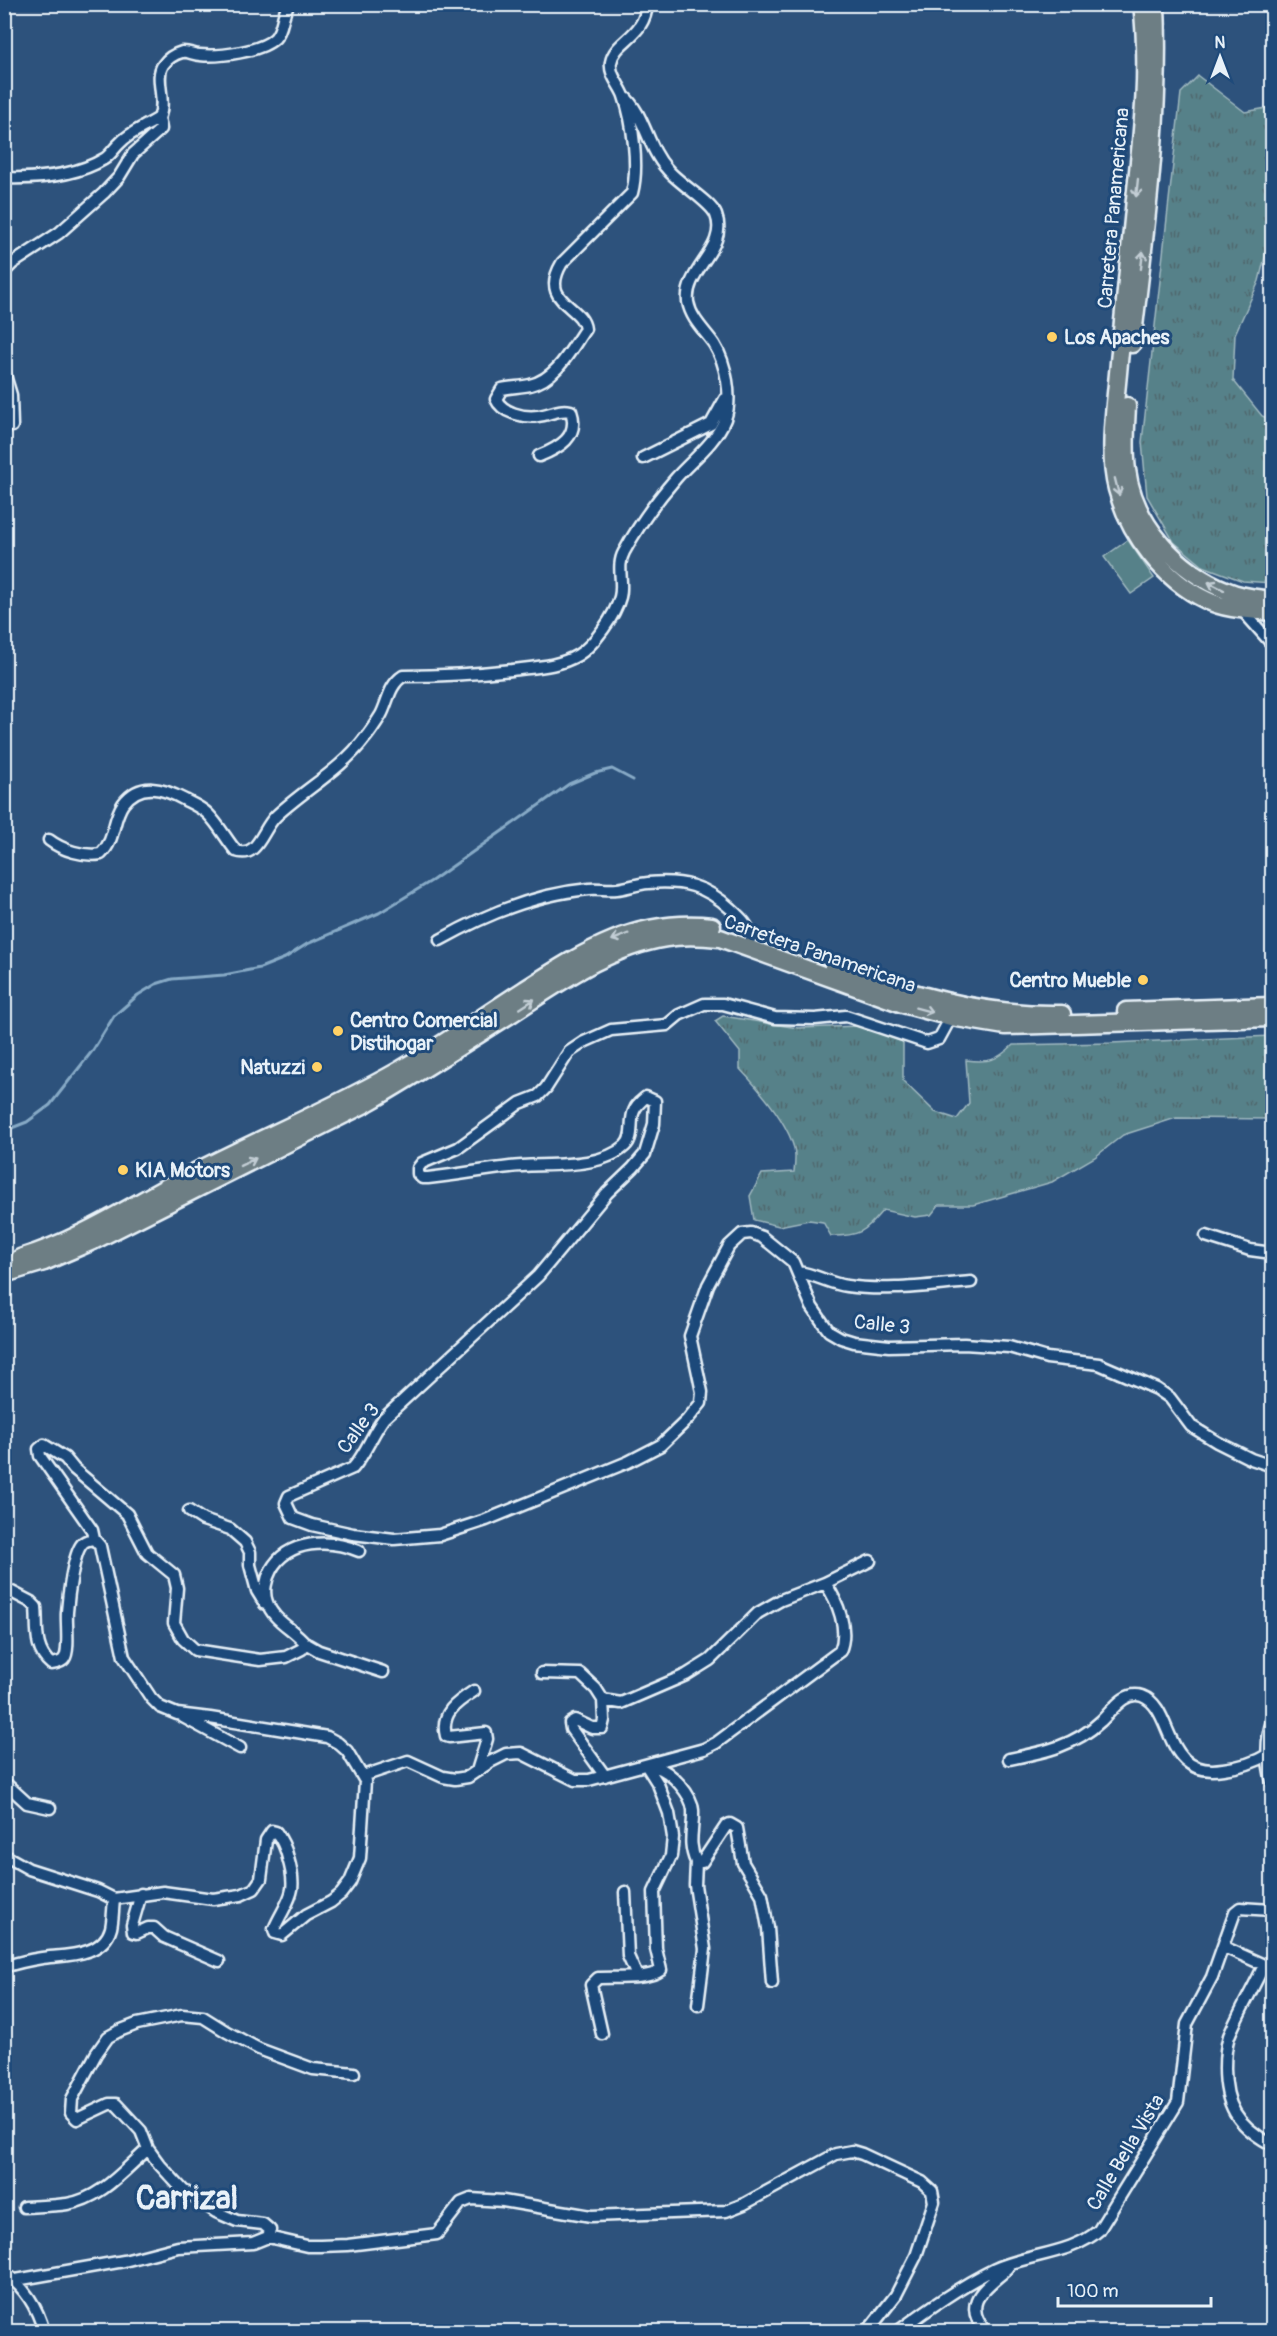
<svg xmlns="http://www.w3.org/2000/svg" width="1277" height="2336" font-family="Pangolin,sans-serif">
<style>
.grass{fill:url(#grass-tufts);stroke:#a0b9c0;stroke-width:1.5}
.pitch{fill:#578189;stroke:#a0b9c0;stroke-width:1.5}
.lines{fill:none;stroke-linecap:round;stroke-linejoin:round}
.stream{stroke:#87aac6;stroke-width:3}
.minor-casing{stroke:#e8f1f8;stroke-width:15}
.primary-casing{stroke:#e8f1f8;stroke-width:21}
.minor{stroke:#1f4a7a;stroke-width:10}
.primary{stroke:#6d7e84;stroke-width:16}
.oneway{stroke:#c3ced5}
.poi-dot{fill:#ffd166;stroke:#1f4a7a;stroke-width:2}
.labels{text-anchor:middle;stroke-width:6;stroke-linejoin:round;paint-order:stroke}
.street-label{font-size:20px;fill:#e8f1f8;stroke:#1f4a7a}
.poi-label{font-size:20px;font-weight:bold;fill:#e8f1f8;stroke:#1f4a7a;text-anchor:start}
.town-label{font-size:32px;font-weight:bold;fill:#e8f1f8;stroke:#1f4a7a}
</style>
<defs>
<pattern id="grass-tufts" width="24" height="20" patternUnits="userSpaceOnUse" patternTransform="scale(1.5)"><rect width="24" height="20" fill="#578189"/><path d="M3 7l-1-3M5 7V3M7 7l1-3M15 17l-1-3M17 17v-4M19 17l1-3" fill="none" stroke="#4f676d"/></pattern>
</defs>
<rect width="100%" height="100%" fill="#2d527c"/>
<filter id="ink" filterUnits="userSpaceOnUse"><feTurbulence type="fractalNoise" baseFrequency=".0167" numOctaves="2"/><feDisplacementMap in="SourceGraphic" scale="12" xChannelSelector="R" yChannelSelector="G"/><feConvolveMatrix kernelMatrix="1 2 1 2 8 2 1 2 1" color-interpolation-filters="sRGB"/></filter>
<g filter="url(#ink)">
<path class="grass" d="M1198 76 1245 112 1272 107V199L1269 241 1259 281 1235 334 1233 380 1262 416 1272 420V583L1243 581 1203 566 1174 542 1147 496 1142 442 1181 93Z
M723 1016 798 1028 860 1026 903 1042V1081L935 1112 957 1119 969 1103 966 1060C989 1063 996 1061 1013 1045L1111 1043 1272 1036V1119L1176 1118 1123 1135 1095 1157 1052 1182 973 1205H939L931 1215 915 1217 883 1210C864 1232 861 1236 831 1236L823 1222 809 1220 779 1226 754 1220 750 1196 762 1174 794 1172C795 1164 796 1155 794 1148 786 1120 760 1090 740 1069V1052L715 1021Z"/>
<path class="pitch" d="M1128 540 1154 578 1131 594 1104 557Z"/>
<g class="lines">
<path class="stream" d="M4 1131 27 1122 50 1105 93 1050 114 1016 138 995 156 984 172 979 224 975 260 968 285 958 307 944 379 913 433 880 569 784 595 773 612 769 633 780"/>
<g class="minor-casing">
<path id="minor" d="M4 178C36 179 76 176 104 159 111 155 114 148 120 143 130 132 147 126 159 118 167 99 154 78 163 65 167 59 175 54 182 52 188 51 194 55 200 55 218 57 261 52 275 38 284 28 281 15 289 4
M4 272 13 263 59 233 104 193 119 177 133 154 161 129 159 118
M4 372 11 395 12 426
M539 456C559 448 580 437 571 411 558 408 550 415 538 416 524 418 502 413 496 399L502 389C511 387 521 387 530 385 557 379 571 349 585 329 583 305 538 303 562 263L632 193C639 167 633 122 624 96 620 85 609 75 611 62 615 40 645 37 647 4
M643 458 711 424 725 399
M1242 610 1272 644
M49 840C62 850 84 857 101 854 116 839 112 820 123 804 140 781 163 788 185 800 193 804 202 808 208 814 219 825 226 839 236 851 258 859 262 829 276 816 305 789 341 770 365 738 371 731 376 723 381 715 388 702 389 685 403 676 440 676 476 674 512 670 534 667 558 667 578 655 594 645 615 616 620 597 624 583 616 566 624 552 638 526 656 501 676 478 692 460 716 442 725 419 733 398 726 363 714 344 705 331 691 319 688 302 684 270 729 248 716 215 711 202 678 183 667 169 647 147 645 115 624 96
M440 940C486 914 535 894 589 889 598 888 607 890 617 889 627 888 637 884 648 883 683 880 705 885 731 909 741 918 749 925 751 938
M951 1017 939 1039 927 1043 846 1016 815 1019 775 1018 723 1004H704L679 1015 667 1025 611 1030 584 1042 569 1052 546 1088 538 1096 520 1103 458 1148 422 1163 418 1168V1174L422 1178H428C456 1175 483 1170 510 1167 543 1163 599 1170 625 1146 635 1137 629 1121 634 1111 636 1105 641 1101 646 1097L655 1101 654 1124 645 1154 633 1168 607 1193 538 1276 384 1418C372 1434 366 1453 353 1468L289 1496 286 1503 293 1518 312 1525 353 1534 394 1539 440 1535 486 1520 628 1462 661 1445 687 1420 701 1403 702 1392 690 1336 708 1285 729 1246 742 1234 751 1233 762 1237 793 1262 812 1307 823 1323 829 1331 841 1338 854 1342 889 1346 964 1344 1009 1347 1047 1358 1099 1364 1157 1389 1170 1398 1191 1426 1217 1442 1251 1459 1272 1466
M1206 1236 1250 1250 1272 1253
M798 1272C815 1274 830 1284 847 1286 888 1292 931 1285 971 1282
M189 1511 203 1520 230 1529 245 1542 250 1552V1565L257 1591 265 1604
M94 1539 92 1530 40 1456 39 1449 44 1445 65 1458 74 1469 127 1514 147 1553 174 1575 177 1588 174 1623 183 1639 195 1650 260 1660 286 1657 302 1649 305 1643C293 1628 273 1621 267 1602 263 1592 266 1579 271 1570 288 1539 330 1539 359 1551
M825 1583 870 1561
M4 1588 31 1602 36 1607C38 1627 33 1649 51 1664 56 1663 61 1663 64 1659 70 1651 66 1623 67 1612 68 1598 73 1554 82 1544 85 1540 89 1540 94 1539L100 1546 124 1657 151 1698 160 1707 177 1714 210 1718 327 1737 338 1743 347 1751 365 1781 360 1858 350 1882 341 1894 331 1902 306 1915 282 1935 275 1933 274 1929C288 1898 299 1895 288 1858 286 1849 282 1840 276 1832L272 1831 266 1840 261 1879 254 1889 241 1895 213 1899 163 1892 114 1899
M305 1643 319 1651 383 1672
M474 1691C457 1702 440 1713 446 1736L449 1737 486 1733 487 1739 477 1771
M603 1700 604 1720 602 1728H592L575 1720 570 1723 571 1729 605 1776
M183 1717 240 1748
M1272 1721C1265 1742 1267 1761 1272 1782
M1009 1759C1044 1752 1075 1746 1101 1721 1112 1711 1124 1690 1142 1696 1175 1708 1162 1779 1223 1769 1239 1767 1253 1764 1267 1755
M647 1767C650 1767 653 1766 656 1767 671 1771 692 1795 693 1810 694 1830 687 1841 696 1862H702L726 1826 730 1824 737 1828 743 1863 762 1895 768 1928 772 1983
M363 1776 408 1761 443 1777 455 1779 468 1777 490 1762 506 1754 521 1753 575 1780H589L704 1749 716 1743 840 1651C849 1629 838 1602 825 1583L781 1600 758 1613 710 1660 686 1675 621 1703 603 1700 596 1689 580 1674 542 1673
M4 1782 27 1803 50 1808
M4 1855 29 1869 98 1891 114 1899C113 1908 113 1919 111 1928 103 1957 65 1955 42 1958 29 1960 16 1963 4 1967
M696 1862 695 1885 705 1949 698 2005
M625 1892 628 1956 637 1976
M141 1894 132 1925 133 1932 137 1933 148 1928H154L164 1937 219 1961
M1224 1947 1264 1965C1253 1989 1239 2012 1229 2036 1226 2046 1225 2058 1225 2068 1225 2105 1237 2125 1269 2143
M602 2034 591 1985 598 1978C614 1977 648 1980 661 1970L656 1949 654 1892 671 1856 673 1837 669 1813 658 1784 646 1765
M24 2207C38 2206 53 2206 67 2204 101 2199 124 2170 148 2149
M268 2237 307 2246H320L348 2245 437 2234 461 2203 471 2199 503 2201 591 2216 726 2211 744 2204 836 2154 852 2151 862 2154 922 2182 932 2191 934 2202 916 2256 896 2295 867 2332
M4 2272C25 2288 37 2306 44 2332
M16 2280 124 2261 178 2247 253 2243 268 2237 270 2230 263 2224 237 2221 216 2212 183 2190 159 2164 148 2149 141 2131 116 2104H109L77 2119 71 2113 72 2099 96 2054 108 2037 119 2031 137 2024 182 2015 203 2017 227 2032 259 2049 313 2069 354 2073
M897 2332C928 2309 960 2286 995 2269 1028 2254 1073 2254 1099 2230L1178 2102 1187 2024 1212 1977 1235 1912 1240 1908 1272 1910
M986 2332C959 2301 988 2287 1008 2268"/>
</g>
<g class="primary-casing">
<path id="primary" d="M1142 4C1150 70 1142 135 1135 199 1130 254 1124 308 1119 362 1116 401 1107 452 1117 489 1129 534 1164 580 1206 600 1226 610 1250 610 1272 612
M1132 344C1145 231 1161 119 1156 4
M1127 406C1126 427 1124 449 1127 470 1134 524 1178 572 1228 591 1241 597 1258 598 1272 600
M833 967C907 993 982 1016 1062 1014
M1126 1011 1272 1006
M20 1258C86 1238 142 1198 203 1168 268 1135 335 1107 398 1071 441 1046 482 1017 524 990 585 951 636 918 712 926
M4 1274 44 1262 93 1241 367 1103C416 1075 463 1044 511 1014 559 983 608 947 666 938 684 935 702 936 720 938L903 1004 951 1017 1005 1026 1272 1018"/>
</g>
<use href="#minor" class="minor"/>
<use href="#primary" class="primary"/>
</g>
<defs><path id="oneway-shaft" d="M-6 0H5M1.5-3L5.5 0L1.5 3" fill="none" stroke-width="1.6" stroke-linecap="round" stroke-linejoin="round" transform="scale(1.5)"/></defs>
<g class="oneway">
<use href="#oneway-shaft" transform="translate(1137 188) rotate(96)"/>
<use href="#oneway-shaft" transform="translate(1142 260) rotate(-83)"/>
<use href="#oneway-shaft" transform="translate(1117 487) rotate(76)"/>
<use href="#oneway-shaft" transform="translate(1216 586) rotate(-153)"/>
<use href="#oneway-shaft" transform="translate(620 937) rotate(158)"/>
<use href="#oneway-shaft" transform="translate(527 1004) rotate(-33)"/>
<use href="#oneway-shaft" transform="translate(924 1010) rotate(15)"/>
<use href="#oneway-shaft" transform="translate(248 1162) rotate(-26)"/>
</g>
</g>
<g class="poi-dot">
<circle cx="1052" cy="337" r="6"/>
<circle cx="1143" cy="980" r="6"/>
<circle cx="338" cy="1031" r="6"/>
<circle cx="317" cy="1067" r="6"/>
<circle cx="123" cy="1170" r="6"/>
</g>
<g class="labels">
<g class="street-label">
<text transform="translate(1113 208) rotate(-85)" y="7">Carretera Panamericana</text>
<text transform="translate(820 953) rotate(19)" y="7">Carretera Panamericana</text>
<text transform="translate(882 1324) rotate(6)" y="7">Calle 3</text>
<text transform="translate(358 1428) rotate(-54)" y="7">Calle 3</text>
<text transform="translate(1125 2152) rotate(-59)" y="7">Calle Bella Vista</text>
</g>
<g class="poi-label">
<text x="1064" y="344">Los Apaches</text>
<text x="1131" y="987" text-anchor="end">Centro Mueble</text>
<text x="350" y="1027">Centro Comercial<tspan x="350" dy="23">Distihogar</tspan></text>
<text x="305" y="1074" text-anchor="end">Natuzzi</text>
<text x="135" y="1177">KIA Motors</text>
</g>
<g class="town-label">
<text x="187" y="2209">Carrizal</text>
</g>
</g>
<rect width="1277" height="2336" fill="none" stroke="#1f4a7a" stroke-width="24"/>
<rect x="12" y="12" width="1253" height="2312" fill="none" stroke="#e8f1f8" stroke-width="2" filter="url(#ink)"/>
<g transform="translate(1220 57)" stroke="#1f4a7a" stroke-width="4.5" paint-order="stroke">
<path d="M0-4.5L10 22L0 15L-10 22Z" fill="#e8f1f8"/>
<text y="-9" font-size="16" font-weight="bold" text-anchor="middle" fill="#e8f1f8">N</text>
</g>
<path d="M1058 2297v9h153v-9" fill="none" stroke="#e8f1f8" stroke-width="3"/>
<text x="1067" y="2297" font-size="18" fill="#e8f1f8" stroke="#1f4a7a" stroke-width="4.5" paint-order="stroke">100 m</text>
</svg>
